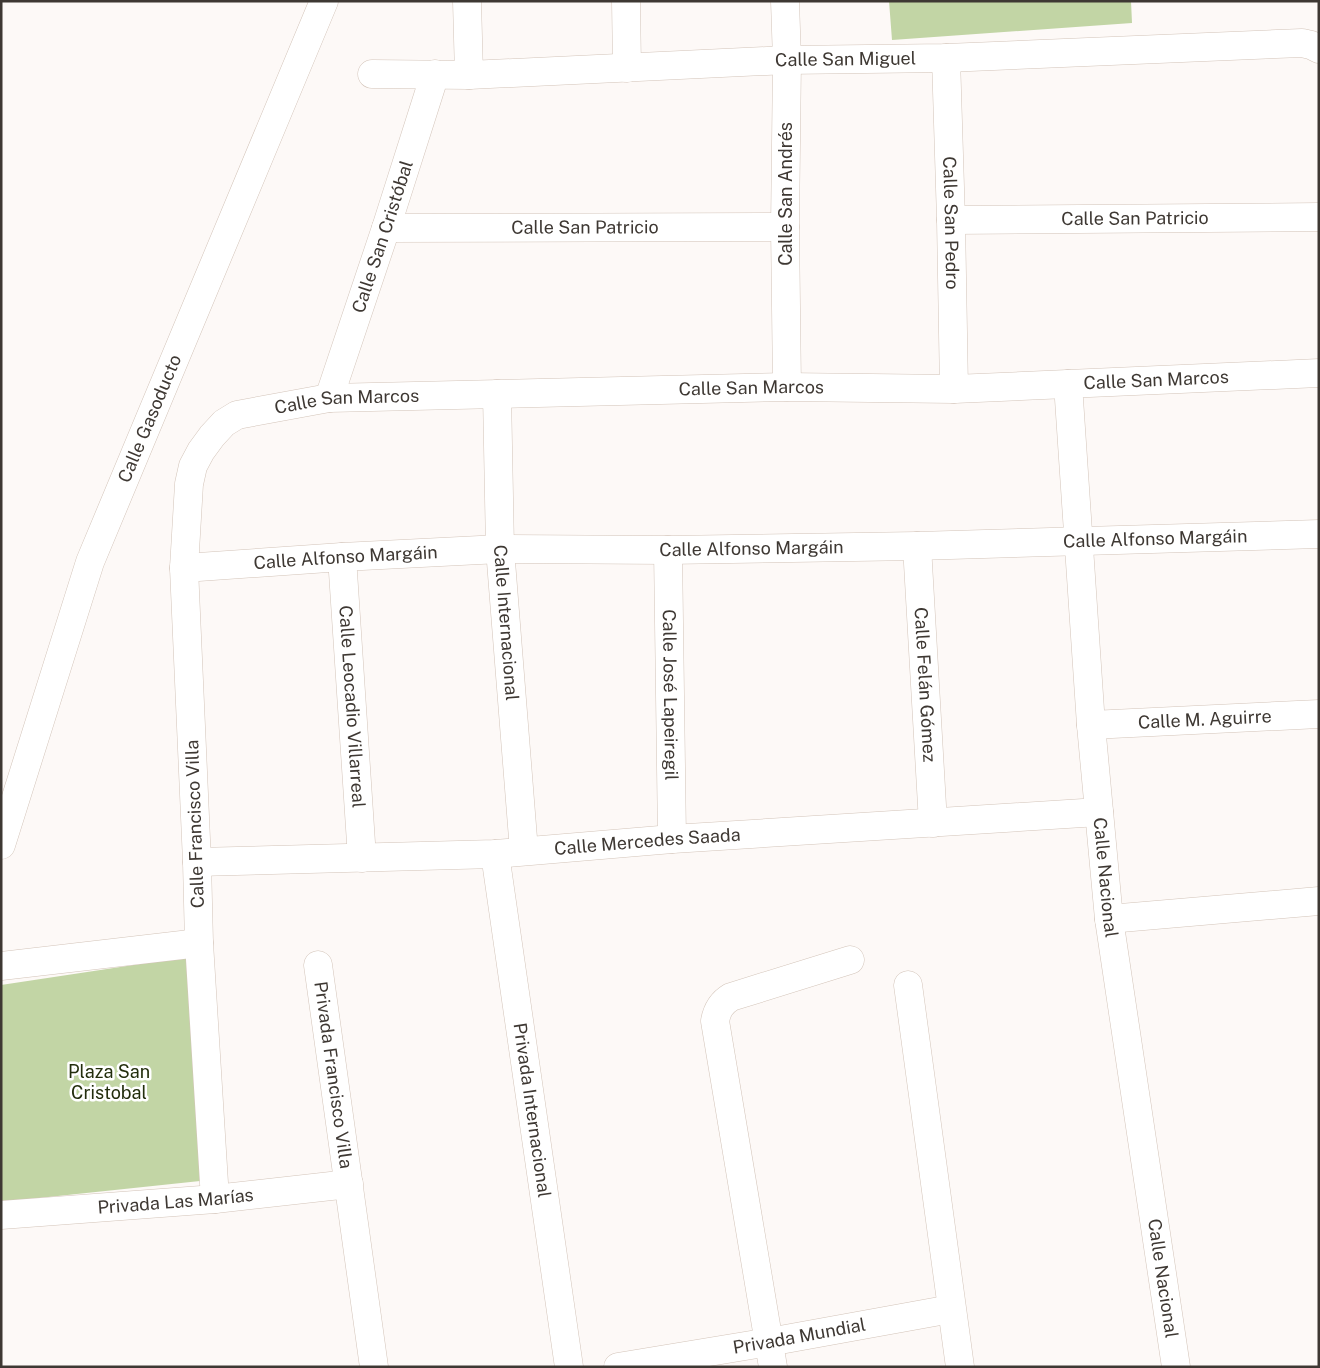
<svg xmlns="http://www.w3.org/2000/svg" width="1320" height="1368" font-family="'Public Sans',sans-serif">
<style>
.green{fill:#c2d5a5}
.lines{fill:none;stroke-linecap:round;stroke-linejoin:round}
.street-casing{stroke:#d3c4b9;stroke-width:29}
.street{stroke:#fff;stroke-width:28}
.labels{text-anchor:middle;stroke-width:5;stroke-linejoin:round;paint-order:stroke}
.street-label{font-size:18px;fill:#3e3833;stroke:#fff}
.park-label{font-size:18px;fill:#232e0d;stroke:#fff}
</style>
<rect width="100%" height="100%" fill="#fdf9f7"/>
<path class="green" d="M889 1H1131L1132 23 892 40Z
M213 953 219 1179 1 1202V985Z"/>
<g class="lines">
<g class="street-casing">
<g id="street">
<path d="M467 1 469 75"/>
<path d="M626 1 627 68"/>
<path d="M785 1 787 60 785 227 787 387"/>
<path id="s1" d="M946 58 951 220 954 389"/>
<path id="s2" d="M372 74 469 75 787 60 946 58 1302 43 1311 45 1319 49"/>
<path id="s3" d="M951 220 1319 217"/>
<path id="s4" d="M386 228 785 227"/>
<path id="s5" d="M1068 384 1091 725 1109 919 1176 1367"/>
<path id="s6" d="M497 394 500 549 524 851"/>
<path id="s7" d="M329 398 386 228 435 74"/>
<path id="s8" d="M917 546 933 823"/>
<path id="s9" d="M668 550 672 839"/>
<path id="s10" d="M342 557 362 858"/>
<path id="s11" d="M184 568 342 557 500 549 668 550 917 546 1319 534"/>
<path id="s12" d="M1091 725 1319 714"/>
<path id="s13" d="M1 845 90 562 324 1"/>
<path id="s14" d="M495 854 569 1367"/>
<path id="s15" d="M197 862 495 854 672 839 1099 812"/>
<path d="M1109 919 1319 901"/>
<path id="s16" d="M318 965 374 1367"/>
<path d="M1 966 199 943"/>
<path d="M908 985 960 1367"/>
<path id="s17" d="M215 1199 199 943 197 862 184 568 189 484 193 466 201 451 212 436 224 423 237 415 329 398 787 387 954 389 1319 373"/>
<path id="s18" d="M1 1215 215 1199 349 1184"/>
<path id="s19" d="M618 1367 769 1342 951 1309"/>
<path d="M773 1367 715 1021C717 1010 721 1003 731 997L850 960"/>
</g>
</g>
<use href="#street" class="street"/>
</g>
<g class="labels">
<g class="street-label">
<text dy="6" stroke="none"><textPath href="#s2" startOffset="474">Calle San Miguel</textPath></text>
<text transform="translate(786 194) rotate(-90)" y="6">Calle San Andrés</text>
<text dy="6" stroke="none"><textPath href="#s3" startOffset="184">Calle San Patricio</textPath></text>
<text dy="6" stroke="none"><textPath href="#s1" startOffset="165">Calle San Pedro</textPath></text>
<text dy="6" stroke="none"><textPath href="#s4" startOffset="199">Calle San Patricio</textPath></text>
<text dy="6" stroke="none"><textPath href="#s7" startOffset="170">Calle San Cristóbal</textPath></text>
<text dy="6" stroke="none"><textPath href="#s17" startOffset="1724">Calle San Marcos</textPath></text>
<text dy="6" stroke="none"><textPath href="#s17" startOffset="1319">Calle San Marcos</textPath></text>
<text dy="6" stroke="none"><textPath href="#s17" startOffset="914">Calle San Marcos</textPath></text>
<text dy="6" stroke="none"><textPath href="#s13" startOffset="452">Calle Gasoducto</textPath></text>
<text dy="6" stroke="none"><textPath href="#s11" startOffset="972">Calle Alfonso Margáin</textPath></text>
<text dy="6" stroke="none"><textPath href="#s11" startOffset="568">Calle Alfonso Margáin</textPath></text>
<text dy="6" stroke="none"><textPath href="#s11" startOffset="162">Calle Alfonso Margáin</textPath></text>
<text dy="6" stroke="none"><textPath href="#s6" startOffset="229">Calle Internacional</textPath></text>
<text dy="6" stroke="none"><textPath href="#s8" startOffset="139">Calle Felán Gómez</textPath></text>
<text dy="6" stroke="none"><textPath href="#s9" startOffset="145">Calle José Lapeiregil</textPath></text>
<text dy="6" stroke="none"><textPath href="#s10" startOffset="150">Calle Leocadio Villarreal</textPath></text>
<text dy="6" stroke="none"><textPath href="#s12" startOffset="114">Calle M. Aguirre</textPath></text>
<text transform="translate(195 824) rotate(-92)" y="6">Calle Francisco Villa</text>
<text dy="6" stroke="none"><textPath href="#s15" startOffset="451">Calle Mercedes Saada</textPath></text>
<text dy="6" stroke="none"><textPath href="#s5" startOffset="495">Calle Nacional</textPath></text>
<text dy="6" stroke="none"><textPath href="#s16" startOffset="111">Privada Francisco Villa</textPath></text>
<text dy="6" stroke="none"><textPath href="#s14" startOffset="259">Privada Internacional</textPath></text>
<text dy="6" stroke="none"><textPath href="#s18" startOffset="175">Privada Las Marías</textPath></text>
<text dy="6" stroke="none"><textPath href="#s5" startOffset="900">Calle Nacional</textPath></text>
<text dy="6" stroke="none"><textPath href="#s19" startOffset="184">Privada Mundial</textPath></text>
</g>
<g class="park-label">
<text x="109" y="1078">Plaza San<tspan x="109" dy="21">Cristobal</tspan></text>
</g>
</g>
<rect width="1320" height="1368" fill="none" stroke="#3e3833" stroke-width="5"/>
</svg>
